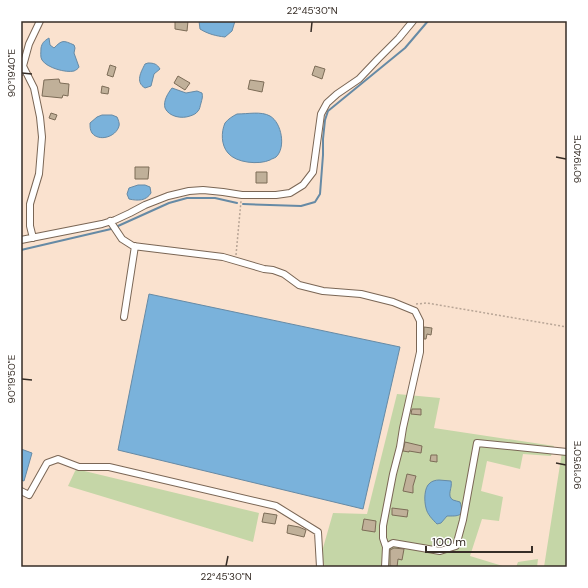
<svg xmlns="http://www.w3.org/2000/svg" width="588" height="588" font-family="'DM Sans',sans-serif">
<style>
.green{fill:#c5d6a7}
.water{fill:#7ab2db;stroke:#668aa5}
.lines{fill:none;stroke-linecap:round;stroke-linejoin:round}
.stream{stroke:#668aa5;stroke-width:2}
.building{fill:#c0b099;stroke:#7c6c57}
.street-casing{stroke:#7a6655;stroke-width:8}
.path{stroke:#b8a596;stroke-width:1.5;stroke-dasharray:2 2;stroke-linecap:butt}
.street{stroke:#fff;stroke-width:6}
.ticks{fill:none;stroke:#362d26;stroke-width:1.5}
.neatline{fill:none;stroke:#362d26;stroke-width:1.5}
.ticks-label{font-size:10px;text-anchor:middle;fill:#362d26}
</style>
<rect width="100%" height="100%" fill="#fae2cf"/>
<path class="green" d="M397 394 440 398 434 428 554 446 551 456 523 454 520 469 487 461 481 491 503 497 499 521 482 519 470 556 506 567H325L321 555 333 513 367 514Z
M562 452 567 457V567H544Z
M76 469 259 513 253 542 68 486Z
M538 559 537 567H516L518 562Z"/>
<path class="water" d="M199 21H235L232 31 225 37C216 36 208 34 200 29Z
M49 38 50 45 54 48C62 40 63 40 74 45L75 48 74 53 79 67C78 69 76 70 74 71 66 73 47 68 42 60 40 57 41 52 41 48 42 43 44 41 49 38Z
M148 63C154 63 157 64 160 69L154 74 151 86 145 88C135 82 141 72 145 64Z
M172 88 186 93 197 91 202 93C203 97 202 99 201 103 200 106 200 109 198 111 196 114 193 115 190 116 182 119 169 117 165 108 163 101 168 93 172 88Z
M237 114C248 114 261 111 270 116 282 123 286 148 276 157 275 158 271 159 270 160 259 165 236 163 228 153 221 145 221 132 225 123 228 119 233 116 237 114Z
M102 115H112L117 117C118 119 120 124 119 126 116 137 99 142 92 133 90 130 90 127 90 123L97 117Z
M138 185H145L150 187 151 193C146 201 138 201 129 199L127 194 129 188Z
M149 294 400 347 363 509 118 450Z
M21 449 32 453 24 481 21 480Z
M439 480 451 481C453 487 446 496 453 500 455 501 458 501 460 502 465 517 458 516 447 516L441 523 437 524C433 520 427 514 426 508 424 501 424 487 430 483 432 481 436 480 439 480Z"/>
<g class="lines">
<path class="stream" d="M243 204 301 206 315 202 320 194 323 155V139L325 120 328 111 405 48 428 21
M118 226 169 203 187 198H215L237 203
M21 250 111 229"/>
</g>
<path class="building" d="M175 21H188L187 31 175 29Z
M110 65 116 67 113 77 107 75Z
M315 66 325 69 322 79 312 75Z
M178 76 190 83 185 90 174 83Z
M59 79 60 83 69 84 68 96 63 95 62 98 42 96 44 80Z
M250 80 264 82 262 92 248 89Z
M102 86 109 88 108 94 101 93Z
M51 113 57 115 55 120 49 118Z
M135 167H149L148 179H135Z
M256 172H267V183H256Z
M424 327 432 328 431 335 427 334 426 339H424Z
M412 409H421V415L411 414Z
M405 442 422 446 421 453 409 451V452L403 451Z
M431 455H437V462L430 461Z
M407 474 416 476 413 486V493L403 491Z
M392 508 408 510 407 517 392 515Z
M264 513 277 515 275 524 262 522Z
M364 519 376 521 375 532 362 530Z
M288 525 299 527 306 530 304 537 287 533Z
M394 548 404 549 402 560 398 559 397 567 390 566V550Z"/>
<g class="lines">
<g class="street-casing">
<path id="street" d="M23 66 34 88 40 117 42 137 39 174 30 204V226L33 238
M21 72 23 66 29 44 40 21
M110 221 122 239 133 246 223 257 264 269 273 270 284 274 299 285 323 291 361 294 393 302 415 311 420 321V352L403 428 400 447 393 474 383 526V538L386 547
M21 240 102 224 115 220 130 213 145 205 168 196 189 191 203 190 223 192 242 195H276L290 193 303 185 313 172 321 114 327 103 337 94 359 79 378 59 399 38 413 21
M124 317 135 246
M21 491 29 495 47 463 58 459 79 467H109L276 506 318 532 320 567
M385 567 386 547 393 543 440 551 456 546 463 520 477 443 567 452"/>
</g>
<path class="path" d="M236 255 241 201
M416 304 427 303 567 327"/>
<use href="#street" class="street"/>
</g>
<path class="ticks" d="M311 32 312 22M22 73 32 74M556 157 566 159M22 379 32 380M556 463 566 465M226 566 228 556"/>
<rect width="588" height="588" fill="none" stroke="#ffffff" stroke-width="44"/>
<path d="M426 546v6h106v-6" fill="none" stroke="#362d26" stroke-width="2"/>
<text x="432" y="546" font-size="12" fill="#362d26" stroke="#ffffff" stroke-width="3" paint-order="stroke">100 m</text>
<rect x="22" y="22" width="544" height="544" class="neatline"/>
<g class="ticks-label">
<text x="312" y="14">22°45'30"N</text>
<text transform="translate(11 73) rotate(-90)" y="4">90°19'40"E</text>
<text transform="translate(577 159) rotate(-90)" y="4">90°19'40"E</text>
<text transform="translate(11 379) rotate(-90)" y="4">90°19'50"E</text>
<text transform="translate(577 465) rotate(-90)" y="4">90°19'50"E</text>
<text x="226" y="580">22°45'30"N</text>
</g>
</svg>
